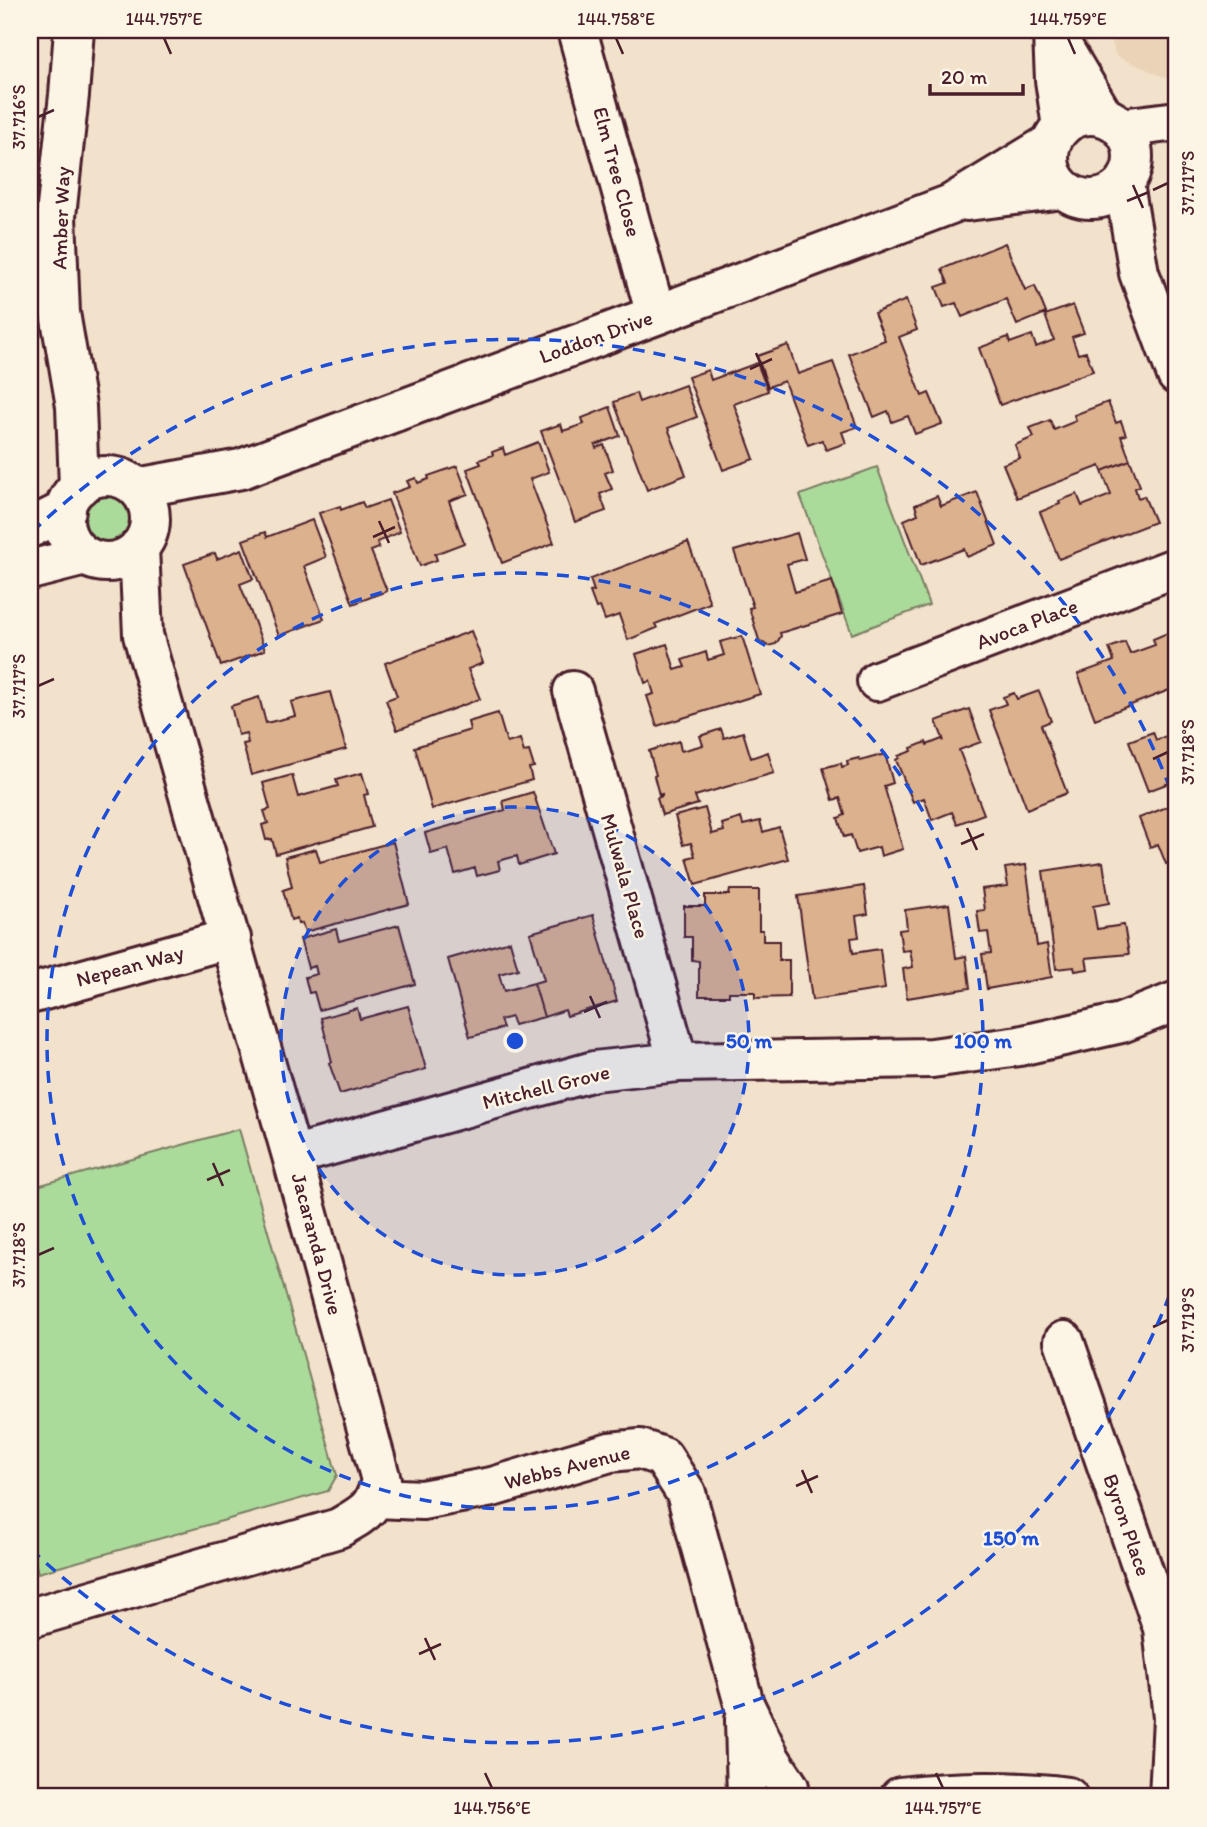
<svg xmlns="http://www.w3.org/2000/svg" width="1207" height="1827" font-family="Itim,sans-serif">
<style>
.built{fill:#ebd3b8}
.green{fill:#abdb9b;stroke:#7a7d63;stroke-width:2}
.building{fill:#dcb18d;stroke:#4a1f2b;stroke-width:2}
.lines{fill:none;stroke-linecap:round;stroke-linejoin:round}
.minor-casing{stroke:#4a1f2b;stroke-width:44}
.minor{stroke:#fcf5e5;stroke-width:38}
.ticks{fill:none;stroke:#4a1f2b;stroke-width:2.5}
.ring{fill:none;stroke:#1d4ed8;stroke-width:3.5;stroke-dasharray:12 9}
.labels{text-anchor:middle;stroke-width:5;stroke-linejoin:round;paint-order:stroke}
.street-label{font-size:21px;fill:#4a1f2b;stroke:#fcf5e5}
.centre{fill:#1d4ed8;stroke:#fcf5e5;stroke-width:3.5}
.ring-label{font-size:21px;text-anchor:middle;font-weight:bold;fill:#1d4ed8;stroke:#fcf5e5;stroke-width:5;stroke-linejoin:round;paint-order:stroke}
.neatline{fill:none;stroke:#4a1f2b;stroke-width:2.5}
.ticks-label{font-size:18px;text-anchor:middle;fill:#4a1f2b}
</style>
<rect width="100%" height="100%" fill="#f2e1cb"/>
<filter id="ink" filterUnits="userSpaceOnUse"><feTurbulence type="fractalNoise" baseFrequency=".0143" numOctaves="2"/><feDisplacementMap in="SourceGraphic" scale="14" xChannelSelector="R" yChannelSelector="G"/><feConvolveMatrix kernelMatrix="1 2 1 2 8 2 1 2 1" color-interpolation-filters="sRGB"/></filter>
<g filter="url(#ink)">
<path class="built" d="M1108 30H1177V78L1171 80 1116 56Z"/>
<path class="green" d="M877 467 929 605 852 634 800 495Z
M85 519a24 24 0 1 1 48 0a24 24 0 1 1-48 0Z
M239 1129 337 1475 328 1491 38 1573 30 1542V1188Z"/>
<path class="building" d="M1005 243 1025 290 1035 286 1046 313 1017 325 1006 299 962 317 956 303 944 307 936 287 948 283 942 269Z
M906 300 917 330 899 337 922 396 929 393 942 424 915 434 908 416 892 422 888 411 874 417 849 354 885 340 874 313Z
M1073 305 1084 333 1072 337 1078 354 1086 352 1093 371 1000 405 979 348 1008 337 1010 343 1032 335 1036 347 1054 340 1045 315Z
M788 345 798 374 833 362 857 427 842 432 846 443 826 450 822 440 808 445 784 381 768 387 757 356Z
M757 363 768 391 734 404 754 459 723 470 688 377 708 370 711 380Z
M685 385 697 417 668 428 686 475 647 490 614 402 636 393 639 402Z
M1108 402 1116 423 1121 421 1126 435 1121 436 1130 460 1102 471 1100 466 1017 498 1003 464 1020 458 1015 445 1034 437 1030 428 1050 420 1054 430 1076 421 1074 415Z
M610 407 620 436 595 445 596 448 604 445 613 470 605 473 612 489 600 494 606 511 575 522 541 431 561 424 563 431 584 424 582 418Z
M538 442 549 472 530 479 554 543 502 563 467 469 481 464 479 460 493 455 492 452 503 448 505 455Z
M1130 460 1140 486 1135 488 1138 498 1144 496 1155 522 1059 559 1040 512 1060 504 1059 501 1077 494 1082 506 1111 495 1102 471Z
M457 466 468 494 449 501 464 543 435 554 437 560 420 566 392 493 410 487 407 481 416 478 418 483 429 479 428 476Z
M977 492 997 545 967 557 964 549 921 565 904 520 918 514 915 505 937 496 941 506Z
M388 500 400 532 377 542 379 548 371 551 387 591 353 604 319 513 340 506 341 510 362 502 365 508Z
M312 520 326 557 304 566 324 619 279 636 243 540 265 532 267 537Z
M797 533 805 559 787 564 795 592 832 581 842 614 780 633 781 636 776 644 768 646 759 640 749 608 753 607 734 551Z
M688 542 710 603 655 624 657 628 628 640 619 615 605 620 600 607 596 608 590 592 594 591 590 579Z
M242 549 253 579 240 584 265 650 221 666 184 564 215 553 217 559Z
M1177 629V687L1095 719 1078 674 1114 661 1109 648 1125 642 1130 654 1155 645 1153 639Z
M471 631 483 663 468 669 480 699 397 730 386 700 397 696 385 663Z
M742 636 760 694 657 726 647 696 654 694 650 681 645 683 636 654 667 644 675 670 685 667 682 660 706 652 708 660 724 655 720 642Z
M1039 691 1051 721 1041 725 1067 793 1027 809 989 710 1006 704 1003 697 1014 693 1017 699Z
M330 692 346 749 251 775 243 744 248 743 246 733 238 735 231 706 259 697 266 723 295 716 291 702Z
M969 709 981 742 959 750 984 814 957 824 952 812 932 820 924 798 913 802 896 760 899 758 898 756 912 751 911 748 926 742 927 745 942 739 944 741 936 721Z
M498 713 507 743 520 739 524 752 529 751 534 767 529 768 532 780 432 809 415 747 470 730 468 722Z
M721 729 724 738 743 732 751 758 768 752 774 773 695 796 698 804 662 815 657 798 662 796V794L659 795 654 776 656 775 649 751 679 741 681 751 703 745 700 736Z
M1153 732 1156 740 1177 732V780L1148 791 1129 741Z
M885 754 893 783 884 786 903 849 881 856 879 847 857 853 851 835 844 837 838 818 845 815 840 798 833 800 823 768 841 763 842 767 848 765 847 761 859 758 860 761Z
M362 773 368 794 364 795 372 827 276 854 272 839 266 840 262 825 268 823 264 811 270 809 263 783 292 775 298 797 338 786 336 780Z
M533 792 554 854 519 865 517 856 498 861 500 870 477 876 475 868 455 874 448 849 431 854 425 833 505 810 503 801Z
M1177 803V860L1166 864 1158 844 1150 847 1139 818Z
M705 808 712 834 724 831 722 824 741 818 743 825 760 821 763 832 779 827 788 859 695 885 687 858 695 856 691 843 683 845 675 816Z
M393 842 409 904 305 932 302 923 298 924 297 918 291 920 283 890 292 887 285 857 316 849 320 862Z
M1103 862 1109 903 1093 906 1097 929 1124 925 1129 954 1086 958 1088 969 1075 971 1074 967 1056 969 1043 871Z
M1026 865 1037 946 1047 944 1052 977 987 989 982 954 991 953 988 932 980 933 977 911 985 910 982 889 1008 886 1005 868Z
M864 886 868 914 856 916 859 937 851 938 853 953 880 949 885 989 812 1000 798 896Z
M730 890H759V930H763V941H779V960H789V997L755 998V992H729V996H699V961L692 960V937H684V906H705V895H729Z
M949 904 956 958 966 956 970 988 907 998 903 969 913 967 910 950 902 951 899 930 907 929 905 910Z
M593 915 617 1001 567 1016 565 1010 544 1017 534 983 544 980 530 933Z
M399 925 415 984 319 1010 314 992 309 993 305 977 317 974 315 966 308 968 300 939 336 929 339 941Z
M510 941 518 969 499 974 504 991 534 983 544 1017 514 1025 511 1017 500 1020 503 1028 470 1037 448 959Z
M408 1006 426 1069 340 1094 329 1063 332 1062 321 1018 357 1008 360 1019Z"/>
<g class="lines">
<g class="minor-casing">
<path id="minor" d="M74 30 69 95 56 216 60 313 76 406 79 487
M577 30 656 315
M1053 31 1104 117
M1053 35 1055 80 1062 127
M1049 157a42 42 0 1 1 84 0a42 42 0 1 1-84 0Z
M1121 128 1177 121
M1124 184 1139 273 1177 375
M967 201 1063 189
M64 519a43 43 0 1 1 86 0a43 43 0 1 1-86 0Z
M137 488 241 469 656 315 951 204 1051 143
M30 528 66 510
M30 570 85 556
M877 681 1177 567
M573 691 678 1062
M30 994 231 938
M292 1156 594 1071 678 1062 932 1058 1019 1046 1121 1023 1177 1001
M1064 1341 1163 1628 1173 1718 1169 1797
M377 1498 422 1500 492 1487 610 1452 640 1449 663 1457 686 1493 744 1704 771 1760 789 1787
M30 1618 339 1528C364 1513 374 1510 381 1480L292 1156 143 635 139 547
M745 1720 747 1797
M900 1797C955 1791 1013 1790 1068 1797"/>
</g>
<use href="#minor" class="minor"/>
</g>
</g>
<path class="ticks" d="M164 38 171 54M616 38 623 54M1068 38 1075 54M38 117 54 110M1133 185 1143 208M1153 190 1168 183M1127 201 1149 192M756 353 766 376M750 369 772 359M379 521 389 543M373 537 395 527M38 686 54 679M1153 759 1168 752M967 828 977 850M961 844 984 834M590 996 600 1018M584 1012 607 1002M213 1163 223 1186M207 1180 230 1170M38 1255 54 1248M1153 1327 1168 1320M802 1470 812 1493M796 1486 818 1476M425 1638 435 1660M419 1654 441 1644M485 1773 492 1788M936 1773 943 1788"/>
<circle cx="515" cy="1041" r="234" fill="#1d4ed8" fill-opacity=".12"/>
<g class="ring">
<circle cx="515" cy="1041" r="234"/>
<circle cx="515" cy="1041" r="468"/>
<path d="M1177 1275A702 702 0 0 1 32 1550M32 532A702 702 0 0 1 1177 807"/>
</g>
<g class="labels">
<g class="street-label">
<text transform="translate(617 172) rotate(75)" y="7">Elm Tree Close</text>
<text transform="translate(61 218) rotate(-88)" y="7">Amber Way</text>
<text transform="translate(596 337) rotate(-20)" y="7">Loddon Drive</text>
<text transform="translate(1027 624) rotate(-21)" y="7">Avoca Place</text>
<text transform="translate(625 876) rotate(74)" y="7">Mulwala Place</text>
<text transform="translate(130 966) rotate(-15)" y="7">Nepean Way</text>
<text transform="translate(546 1087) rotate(-14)" y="7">Mitchell Grove</text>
<text transform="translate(317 1244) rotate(75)" y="7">Jacaranda Drive</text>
<text transform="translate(567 1467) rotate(-14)" y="7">Webbs Avenue</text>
<text transform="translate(1127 1525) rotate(71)" y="7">Byron Place</text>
</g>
</g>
<circle cx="515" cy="1041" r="10" class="centre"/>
<g class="ring-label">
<text x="749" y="1048">50 m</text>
<text x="983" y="1048">100 m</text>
<text x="1011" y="1545">150 m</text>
</g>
<rect width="1207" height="1827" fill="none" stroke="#fcf5e5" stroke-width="77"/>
<path d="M930 84v10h93v-10" fill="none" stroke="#4a1f2b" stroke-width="3.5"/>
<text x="941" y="84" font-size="21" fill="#4a1f2b" stroke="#fcf5e5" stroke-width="5" paint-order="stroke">20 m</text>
<rect x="38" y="38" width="1130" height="1750" class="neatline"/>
<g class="ticks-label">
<text x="164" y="25">144.757°E</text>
<text x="616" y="25">144.758°E</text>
<text x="1068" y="25">144.759°E</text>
<text transform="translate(19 117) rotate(-90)" y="6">37.716°S</text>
<text transform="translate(1188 183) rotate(-90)" y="6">37.717°S</text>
<text transform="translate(19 686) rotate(-90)" y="6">37.717°S</text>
<text transform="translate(1188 752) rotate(-90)" y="6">37.718°S</text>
<text transform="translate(19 1255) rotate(-90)" y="6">37.718°S</text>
<text transform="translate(1188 1320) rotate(-90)" y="6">37.719°S</text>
<text x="492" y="1814">144.756°E</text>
<text x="943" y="1814">144.757°E</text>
</g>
</svg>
